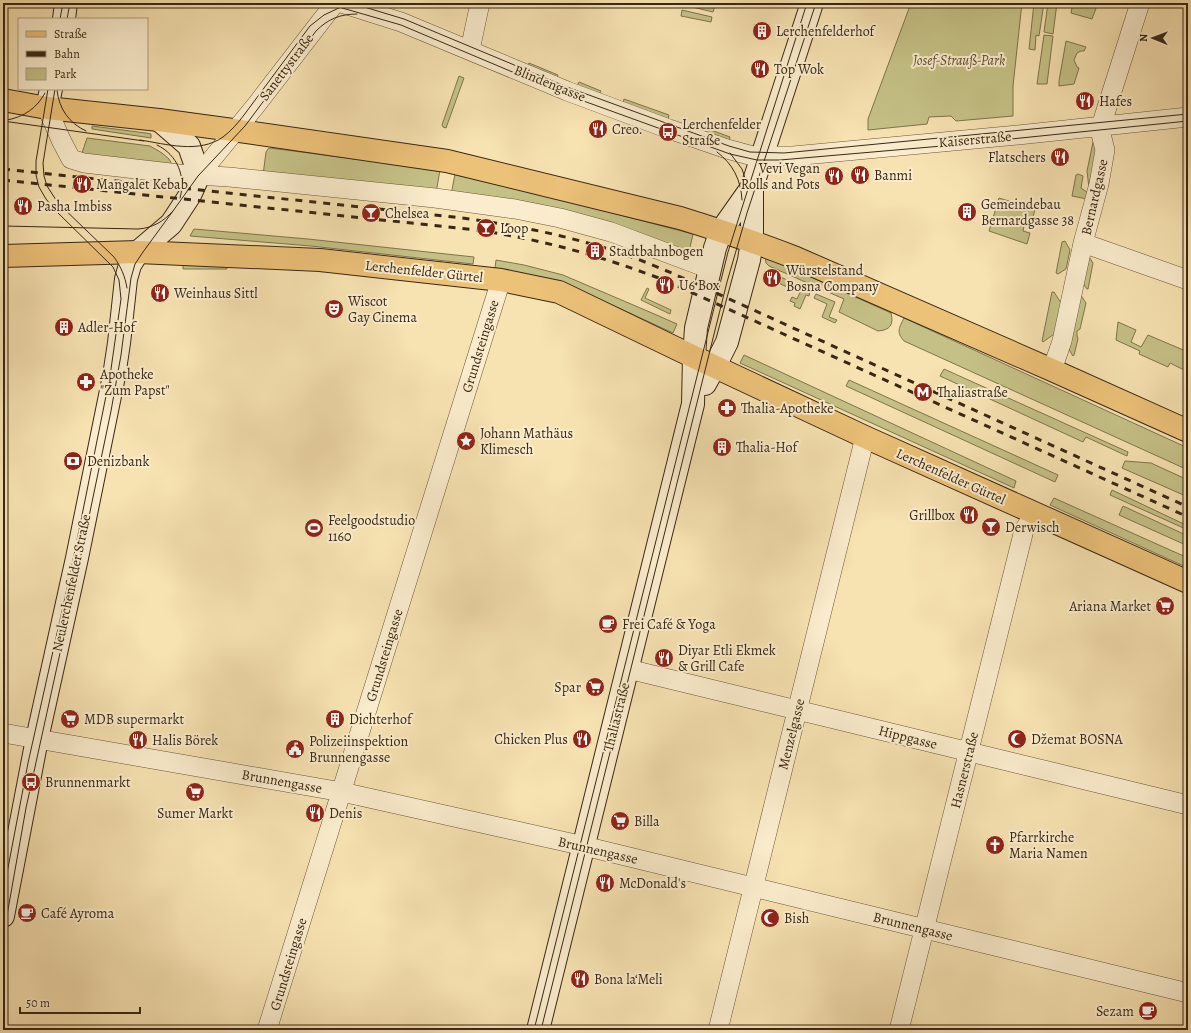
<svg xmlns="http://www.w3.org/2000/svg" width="1191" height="1033" font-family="Alegreya,serif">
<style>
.green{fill:#c5c186;stroke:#7e744d}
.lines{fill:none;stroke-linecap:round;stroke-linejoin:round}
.street-casing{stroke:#68563b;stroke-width:20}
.secondary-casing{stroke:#382714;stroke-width:24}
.primary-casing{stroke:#382714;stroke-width:24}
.street{stroke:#faeccc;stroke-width:19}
.secondary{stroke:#faeccc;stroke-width:22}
.primary{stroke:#ecc178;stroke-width:22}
.tram{stroke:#382714;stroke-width:1}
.rail{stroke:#382714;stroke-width:3;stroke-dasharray:7 7;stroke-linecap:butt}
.labels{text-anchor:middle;stroke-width:4;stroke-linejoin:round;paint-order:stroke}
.poi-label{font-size:14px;fill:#382714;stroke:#faeccc;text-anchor:start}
.park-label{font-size:14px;font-style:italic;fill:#5b4e30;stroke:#faeccc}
.street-label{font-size:14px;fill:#382714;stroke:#faeccc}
</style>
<rect width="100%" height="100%" fill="#f7e2b1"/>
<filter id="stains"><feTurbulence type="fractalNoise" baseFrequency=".005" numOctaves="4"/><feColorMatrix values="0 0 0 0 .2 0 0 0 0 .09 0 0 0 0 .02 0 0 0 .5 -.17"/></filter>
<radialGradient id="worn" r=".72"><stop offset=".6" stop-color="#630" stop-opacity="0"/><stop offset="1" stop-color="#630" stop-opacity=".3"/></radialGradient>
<path class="green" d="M684 3H701L715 6 713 12 684 5Z
M911 3H1022L1013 86V116L956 121 951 116 929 117 927 124 868 130V119Z
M1034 3H1044L1039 36 1036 35 1035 50 1029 49Z
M1048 3H1057L1053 34 1044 32Z
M1073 3H1098L1092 19 1071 13Z
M682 10 712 17 711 22 681 16Z
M1044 35 1053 36 1047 84H1037Z
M1066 41 1086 47 1084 51H1081L1077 53 1074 60 1077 67 1079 68 1074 84 1059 86V81Z
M529 63 558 75 557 78 527 66Z
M459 76 464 78 446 128 443 127 442 125Z
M579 82 601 91 599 95 577 86Z
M624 99 669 115 668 119 623 103Z
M692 123 730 137 729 141 691 127Z
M92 126 146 133 151 134V138L92 129Z
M87 138 150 146 162 153 169 159 173 166 81 156Z
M1098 141 1089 188 1087 171 1093 142Z
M270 148 440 170 436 193 263 175 266 152 268 149Z
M455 174 555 198 693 234 688 256 451 195Z
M1078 174 1083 176 1081 188 1088 193 1087 199 1072 196 1076 175Z
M999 198 1035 209 1032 222 1025 221 1023 231 1030 233 1027 244 989 231Z
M194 229 308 239 474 257 473 264 311 246 190 236Z
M1065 241 1070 250 1066 269 1058 274 1056 273 1062 242Z
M1088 255 1093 263 1088 289H1087L1082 282Z
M765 256 891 313C894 325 890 330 878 331L839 312 844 299 769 266 766 263Z
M183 260 227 263V269H183Z
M496 260 524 265 563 275 652 313 677 324 673 333 582 291 556 281 495 268Z
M776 275 796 284 794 290 774 281Z
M647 288 649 289 645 298 671 310 670 314 641 300Z
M802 288 810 291 809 296 806 295 800 309 794 306 795 303 790 301 792 297 797 299Z
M1076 288 1086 303 1080 329 1077 331V336L1078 339 1074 355 1073 356 1065 343Z
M1052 292H1054L1063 306 1057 332 1043 342 1042 341Z
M816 294 835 302 829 317 837 320 835 323 822 317 827 304 814 298Z
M904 318 1188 448V470L904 341C896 332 899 328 904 318Z
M1118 322 1136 330 1131 342 1141 347 1148 335 1188 352V367L1186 371 1170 363 1168 367 1139 354 1140 351 1116 340Z
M744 355 1016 481 1014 488 740 363Z
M944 369 1128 452 1127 456 1086 437 1083 442 940 376Z
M849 380 1058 475 1055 482 846 386Z
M1125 461 1151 463 1188 480V497L1122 468Z
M1112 490 1188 526V530L1110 495Z
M1054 498 1188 558V568L1050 505Z
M1123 506 1188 536V546L1119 515Z"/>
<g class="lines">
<g class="street-casing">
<path id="street" d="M341 3 401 22 567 91 669 129 727 149 753 156H793L1018 135 1188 117
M470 50 480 3
M47 108 61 140 71 159 84 163 179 174 229 177 435 198 515 209 560 218 611 232 710 269
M199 175 257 104 335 3
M1083 243 1188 280
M1052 370 1062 341 1083 243 1099 184 1105 150 1100 130 1102 123 1140 3
M628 669 1188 805
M3 733 342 792 584 846 1188 993
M267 1030 501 280
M718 1030 865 437
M899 1030 1024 530 1035 513"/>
</g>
<g class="secondary-casing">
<path id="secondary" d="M64 19 66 3
M47 108 51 89
M705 384 715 366 727 342 749 260 752 241V187
M3 916 37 739 77 558 114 376 119 343 126 279 130 265 138 252 171 224 190 195 199 175 189 146 159 120
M538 1030 693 404 694 357 696 328 715 248 721 231 752 187 812 3"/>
</g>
<g class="primary-casing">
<path id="primary" d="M3 100 47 108 159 120 240 131 447 161 680 218C719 230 758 243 796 258L1052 370 1188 431
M3 256 138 252 320 260 501 280 559 292 694 357 865 437 1188 582"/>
</g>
<use href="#street" class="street"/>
<use href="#secondary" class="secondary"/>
<use href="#primary" class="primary"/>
<path class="tram" d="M325 3 401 25 567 95 730 154 757 160H780L942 146 1188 121
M351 3 404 19 567 87 729 146 750 152 784 153 1188 114
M60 19 63 3
M67 19 70 3
M55 89 43 163 44 176 47 186 58 203 114 257C121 267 125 276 127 288
M57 90C59 109 69 123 86 131
M7 120C24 117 37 108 45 93
M3 121 144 141
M140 140C166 144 199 154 223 137 231 131 238 123 244 115L310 26 324 15 341 7
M157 145C178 155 186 177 180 198
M717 152C733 164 741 180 742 200
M730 153 742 169 748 187
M3 226 138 229C152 228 163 222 173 211L198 176 245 126 316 31C328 19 340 14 357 14
M3 894 28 763 70 575 110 376 121 299 119 280 113 267 55 210 46 199 39 187 36 175V161L48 89
M3 938 26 808 71 603 111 411 121 355 131 278 135 264 143 252 173 211
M534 1030 728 252 807 3
M541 1030 727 282 747 213 816 3"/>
<path class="rail" d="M3 169 454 217C511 224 566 235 621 253 649 263 677 275 705 288L1188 507
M3 180 477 230C544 240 601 256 664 280L1188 517"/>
</g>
<defs>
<g id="building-disc" transform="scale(1)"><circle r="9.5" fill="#8f2418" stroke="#faeccc"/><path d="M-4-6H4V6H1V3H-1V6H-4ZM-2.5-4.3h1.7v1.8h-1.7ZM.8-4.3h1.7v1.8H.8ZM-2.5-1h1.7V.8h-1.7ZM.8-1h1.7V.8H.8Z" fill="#fff"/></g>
<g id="restaurant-disc" transform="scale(1)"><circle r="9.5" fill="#8f2418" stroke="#faeccc"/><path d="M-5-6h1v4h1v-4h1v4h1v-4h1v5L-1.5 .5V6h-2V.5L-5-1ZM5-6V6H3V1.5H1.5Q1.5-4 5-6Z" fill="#fff"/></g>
<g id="bus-disc" transform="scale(1)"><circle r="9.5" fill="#8f2418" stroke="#faeccc"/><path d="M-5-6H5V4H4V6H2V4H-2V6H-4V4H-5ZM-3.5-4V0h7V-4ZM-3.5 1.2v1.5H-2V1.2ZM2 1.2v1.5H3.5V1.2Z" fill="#fff"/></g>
<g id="bar-disc" transform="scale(1)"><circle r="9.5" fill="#8f2418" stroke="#faeccc"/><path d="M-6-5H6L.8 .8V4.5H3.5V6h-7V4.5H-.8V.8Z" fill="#fff"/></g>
<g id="theatre-disc" transform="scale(1)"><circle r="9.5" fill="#8f2418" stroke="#faeccc"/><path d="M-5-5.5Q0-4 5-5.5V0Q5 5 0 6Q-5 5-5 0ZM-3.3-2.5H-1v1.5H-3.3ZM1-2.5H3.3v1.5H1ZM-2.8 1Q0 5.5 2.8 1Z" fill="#fff"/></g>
<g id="pharmacy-disc" transform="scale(1)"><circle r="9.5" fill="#8f2418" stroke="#faeccc"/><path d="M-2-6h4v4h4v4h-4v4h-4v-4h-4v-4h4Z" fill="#fff"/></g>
<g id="metro-disc" transform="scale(1)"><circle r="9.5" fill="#8f2418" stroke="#faeccc"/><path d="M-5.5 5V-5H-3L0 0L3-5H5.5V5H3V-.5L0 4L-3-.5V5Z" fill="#fff"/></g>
<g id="sight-disc" transform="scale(1)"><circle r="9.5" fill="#8f2418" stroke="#faeccc"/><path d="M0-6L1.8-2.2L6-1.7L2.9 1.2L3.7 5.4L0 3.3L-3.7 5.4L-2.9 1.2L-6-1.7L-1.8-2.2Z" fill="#fff"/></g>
<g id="bank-disc" transform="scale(1)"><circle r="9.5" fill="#8f2418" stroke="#faeccc"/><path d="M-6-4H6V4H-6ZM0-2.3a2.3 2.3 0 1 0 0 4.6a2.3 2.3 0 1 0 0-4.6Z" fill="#fff"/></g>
<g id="stadium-disc" transform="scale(1)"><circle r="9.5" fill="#8f2418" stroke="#faeccc"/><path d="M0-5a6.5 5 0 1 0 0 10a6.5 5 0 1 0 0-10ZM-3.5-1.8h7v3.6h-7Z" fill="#fff"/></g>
<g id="supermarket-disc" transform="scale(1)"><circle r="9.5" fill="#8f2418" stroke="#faeccc"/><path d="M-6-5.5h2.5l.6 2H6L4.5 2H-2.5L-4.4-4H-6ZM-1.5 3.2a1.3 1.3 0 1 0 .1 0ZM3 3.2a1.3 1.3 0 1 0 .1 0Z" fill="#fff"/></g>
<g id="cafe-disc" transform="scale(1)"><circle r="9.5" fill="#8f2418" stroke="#faeccc"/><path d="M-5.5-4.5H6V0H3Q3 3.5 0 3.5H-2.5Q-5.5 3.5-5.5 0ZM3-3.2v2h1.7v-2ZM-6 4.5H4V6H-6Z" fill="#fff"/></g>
<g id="mosque-disc" transform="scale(1)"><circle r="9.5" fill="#8f2418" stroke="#faeccc"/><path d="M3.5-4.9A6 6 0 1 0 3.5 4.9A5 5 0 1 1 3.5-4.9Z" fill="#fff"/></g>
<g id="civic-disc" transform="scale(1)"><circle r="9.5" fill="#8f2418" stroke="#faeccc"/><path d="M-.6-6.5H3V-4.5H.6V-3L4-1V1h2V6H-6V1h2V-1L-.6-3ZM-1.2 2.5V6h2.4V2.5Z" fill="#fff"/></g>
<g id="church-disc" transform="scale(1)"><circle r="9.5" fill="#8f2418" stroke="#faeccc"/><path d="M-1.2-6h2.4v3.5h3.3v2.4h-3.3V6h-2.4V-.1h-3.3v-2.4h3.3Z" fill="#fff"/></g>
</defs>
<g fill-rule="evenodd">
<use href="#building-disc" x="762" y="31"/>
<use href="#restaurant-disc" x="760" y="69"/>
<use href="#restaurant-disc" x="1085" y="101"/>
<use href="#restaurant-disc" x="598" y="129"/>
<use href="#bus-disc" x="668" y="132"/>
<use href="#restaurant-disc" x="1060" y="157"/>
<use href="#restaurant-disc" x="860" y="175"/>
<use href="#restaurant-disc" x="834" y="176"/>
<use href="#restaurant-disc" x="82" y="184"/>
<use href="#restaurant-disc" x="23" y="206"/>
<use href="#building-disc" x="967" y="212"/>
<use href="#bar-disc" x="371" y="213"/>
<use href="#bar-disc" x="486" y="228"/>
<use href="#building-disc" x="595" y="251"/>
<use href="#restaurant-disc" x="772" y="278"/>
<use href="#restaurant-disc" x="665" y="285"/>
<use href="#restaurant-disc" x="160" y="293"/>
<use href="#theatre-disc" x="334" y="309"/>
<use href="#building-disc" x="64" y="327"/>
<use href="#pharmacy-disc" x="86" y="382"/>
<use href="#metro-disc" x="923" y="392"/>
<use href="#pharmacy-disc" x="727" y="408"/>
<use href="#sight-disc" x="466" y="441"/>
<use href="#building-disc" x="722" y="447"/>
<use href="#bank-disc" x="73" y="461"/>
<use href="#restaurant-disc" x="969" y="515"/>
<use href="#bar-disc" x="991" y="527"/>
<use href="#stadium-disc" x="314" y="528"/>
<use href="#supermarket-disc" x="1165" y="606"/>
<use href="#cafe-disc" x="608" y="624"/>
<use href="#restaurant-disc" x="664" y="658"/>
<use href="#supermarket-disc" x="595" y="687"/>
<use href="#supermarket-disc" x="70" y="719"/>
<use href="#building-disc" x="335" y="719"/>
<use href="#restaurant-disc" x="582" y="739"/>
<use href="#mosque-disc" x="1017" y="739"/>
<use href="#restaurant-disc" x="138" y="740"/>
<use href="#civic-disc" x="295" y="749"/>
<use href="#bus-disc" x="31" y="782"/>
<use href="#supermarket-disc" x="195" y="792"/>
<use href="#restaurant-disc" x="315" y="813"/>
<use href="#supermarket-disc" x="620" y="821"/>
<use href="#church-disc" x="995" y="845"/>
<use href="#restaurant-disc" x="605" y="883"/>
<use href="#cafe-disc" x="27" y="913"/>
<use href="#mosque-disc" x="770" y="918"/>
<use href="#restaurant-disc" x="580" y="979"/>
<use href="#cafe-disc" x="1148" y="1011"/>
</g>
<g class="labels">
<g class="poi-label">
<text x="776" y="36">Lerchenfelderhof</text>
<text x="774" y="74">Top Wok</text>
<text x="1099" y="106">Hafes</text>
<text x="682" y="129">Lerchenfelder<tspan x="682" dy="16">Straße</tspan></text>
<text x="612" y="134">Creo.</text>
<text x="1046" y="162" text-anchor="end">Flatschers</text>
<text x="820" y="173" text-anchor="end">Vevi Vegan<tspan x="820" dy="16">Rolls and Pots</tspan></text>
<text x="874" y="180">Banmi</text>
<text x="96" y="189">Mangalet Kebab</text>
<text x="981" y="209">Gemeindebau<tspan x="981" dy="16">Bernardgasse 38</tspan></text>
<text x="37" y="211">Pasha Imbiss</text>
<text x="385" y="218">Chelsea</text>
<text x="500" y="233">Loop</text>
<text x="609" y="256">Stadtbahnbogen</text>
<text x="786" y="275">Würstelstand<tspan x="786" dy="16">Bosna Company</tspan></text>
<text x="679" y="290">U6 Box</text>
<text x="174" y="298">Weinhaus Sittl</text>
<text x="348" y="306">Wiscot<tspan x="348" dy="16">Gay Cinema</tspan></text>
<text x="78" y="332">Adler-Hof</text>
<text x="100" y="379">Apotheke<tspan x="100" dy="16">"Zum Papst"</tspan></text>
<text x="937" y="397">Thaliastraße</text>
<text x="741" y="413">Thalia-Apotheke</text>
<text x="480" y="438">Johann Mathäus<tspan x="480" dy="16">Klimesch</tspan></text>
<text x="736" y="452">Thalia-Hof</text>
<text x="87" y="466">Denizbank</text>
<text x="955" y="520" text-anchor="end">Grillbox</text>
<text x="328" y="525">Feelgoodstudio<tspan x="328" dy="16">1160</tspan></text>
<text x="1005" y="532">Derwisch</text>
<text x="1151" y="611" text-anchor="end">Ariana Market</text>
<text x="622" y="629">Frei Café &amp; Yoga</text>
<text x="678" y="655">Diyar Etli Ekmek<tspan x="678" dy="16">&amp; Grill Cafe</tspan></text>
<text x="581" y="692" text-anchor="end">Spar</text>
<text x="84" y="724">MDB supermarkt</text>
<text x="349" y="724">Dichterhof</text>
<text x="568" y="744" text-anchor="end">Chicken Plus</text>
<text x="1031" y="744">Džemat BOSNA</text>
<text x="152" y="745">Halis Börek</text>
<text x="309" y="746">Polizeiinspektion<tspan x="309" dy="16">Brunnengasse</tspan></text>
<text x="45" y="787">Brunnenmarkt</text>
<text x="195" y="818" text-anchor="middle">Sumer Markt</text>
<text x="329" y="818">Denis</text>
<text x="634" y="826">Billa</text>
<text x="1009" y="842">Pfarrkirche<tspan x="1009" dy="16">Maria Namen</tspan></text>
<text x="619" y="888">McDonald's</text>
<text x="41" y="918">Café Ayroma</text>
<text x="784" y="923">Bish</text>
<text x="594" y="984">Bona la‘Meli</text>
<text x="1134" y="1016" text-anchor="end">Sezam</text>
</g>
<g class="park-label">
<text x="959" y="65">Josef-Strauß-Park</text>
</g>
<g class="street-label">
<text transform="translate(286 67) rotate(-53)" y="5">Sanettystraße</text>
<text transform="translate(550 83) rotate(22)" y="5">Blindengasse</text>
<text transform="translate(975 139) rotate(-5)" y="5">Kaiserstraße</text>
<text transform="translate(1094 197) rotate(-77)" y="5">Bernardgasse</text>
<text transform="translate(424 271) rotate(6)" y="5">Lerchenfelder Gürtel</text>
<text transform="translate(480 346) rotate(-73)" y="5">Grundsteingasse</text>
<text transform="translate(951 476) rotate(24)" y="5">Lerchenfelder Gürtel</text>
<text transform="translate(71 583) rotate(-78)" y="5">Neulerchenfelder Straße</text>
<text transform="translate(384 655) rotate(-73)" y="5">Grundsteingasse</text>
<text transform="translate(616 717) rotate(-76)" y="5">Thaliastraße</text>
<text transform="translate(791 734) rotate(-76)" y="5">Menzelgasse</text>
<text transform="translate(908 737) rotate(14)" y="5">Hippgasse</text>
<text transform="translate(964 770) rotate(-76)" y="5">Hasnerstraße</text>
<text transform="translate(282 781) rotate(10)" y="5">Brunnengasse</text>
<text transform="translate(598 850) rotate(13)" y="5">Brunnengasse</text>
<text transform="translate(913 926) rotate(14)" y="5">Brunnengasse</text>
<text transform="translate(288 964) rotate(-73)" y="5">Grundsteingasse</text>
</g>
</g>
<rect width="1191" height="1033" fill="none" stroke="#f7e2b1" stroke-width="16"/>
<rect x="4" y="4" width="1183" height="1025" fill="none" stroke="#382714" stroke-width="2"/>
<rect x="8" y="8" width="1175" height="1017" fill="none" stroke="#382714"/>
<rect x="18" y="18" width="130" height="72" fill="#faeccc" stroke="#ac9d82"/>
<rect x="26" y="31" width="20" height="6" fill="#ecc178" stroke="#ac9d82"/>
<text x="54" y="38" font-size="12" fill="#382714">Straße</text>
<rect x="26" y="51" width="20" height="6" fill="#382714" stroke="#ac9d82"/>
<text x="54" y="58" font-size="12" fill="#382714">Bahn</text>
<rect x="26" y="68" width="20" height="12" fill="#c5c186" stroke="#ac9d82"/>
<text x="54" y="78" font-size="12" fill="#382714">Park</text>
<g transform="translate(1153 38) rotate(271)" stroke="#faeccc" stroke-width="3" paint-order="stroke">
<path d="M0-3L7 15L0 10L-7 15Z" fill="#382714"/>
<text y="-6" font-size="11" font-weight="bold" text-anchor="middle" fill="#382714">N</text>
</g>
<path d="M20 1007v6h120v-6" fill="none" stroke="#382714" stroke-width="2"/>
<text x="26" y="1007" font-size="12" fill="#382714" stroke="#faeccc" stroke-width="3" paint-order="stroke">50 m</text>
<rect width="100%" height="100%" filter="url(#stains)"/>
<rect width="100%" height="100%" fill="url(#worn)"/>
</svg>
